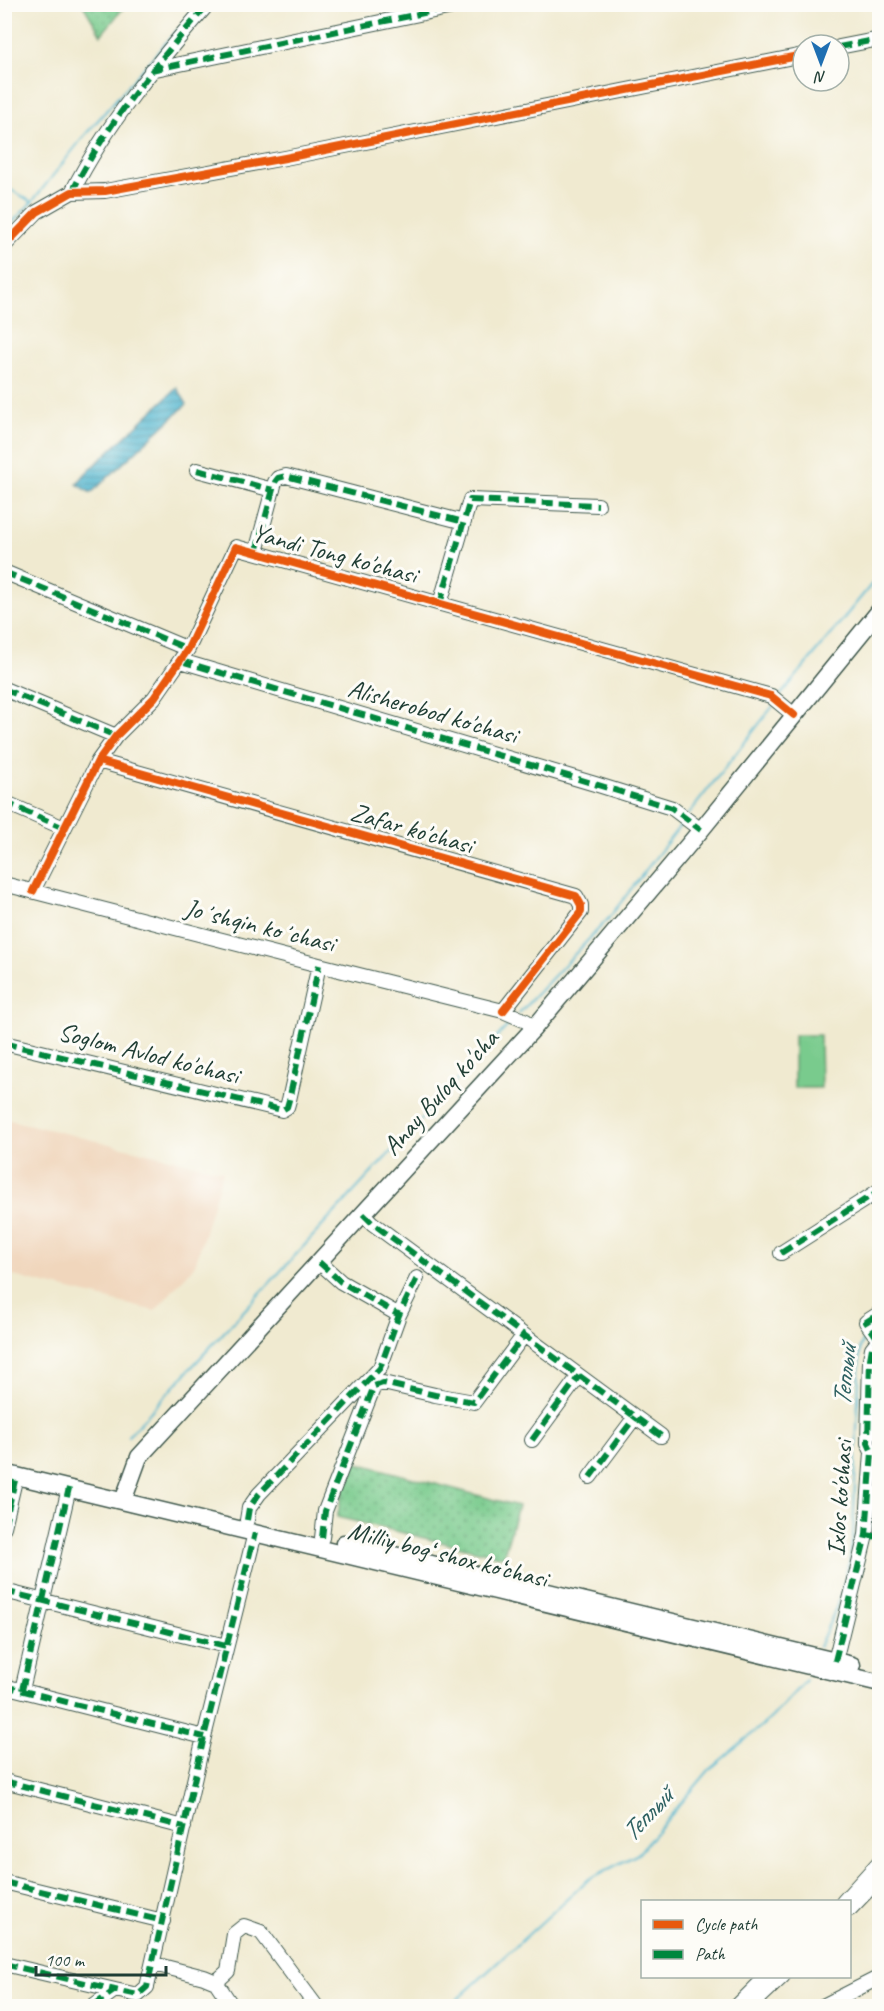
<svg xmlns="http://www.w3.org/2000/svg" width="884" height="2011" font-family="Caveat,sans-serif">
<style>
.built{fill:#f0d6bc}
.grass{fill:url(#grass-dots);stroke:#4c8460;stroke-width:1.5}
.green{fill:#79cb8d;stroke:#4c8460;stroke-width:1.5}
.water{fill:url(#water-rules);stroke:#387982;stroke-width:1.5}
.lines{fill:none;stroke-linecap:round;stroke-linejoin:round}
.stream{stroke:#50b5cf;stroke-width:2}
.minor-casing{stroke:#3e574b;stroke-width:16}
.major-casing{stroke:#3e574b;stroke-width:19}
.minor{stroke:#fff;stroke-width:14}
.major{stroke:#fff;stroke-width:16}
.quiet{stroke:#00873e;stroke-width:6;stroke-dasharray:12 6;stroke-linecap:butt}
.cycleway-casing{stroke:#fdfcf7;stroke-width:11}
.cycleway{stroke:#e8590c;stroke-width:8}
.labels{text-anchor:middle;stroke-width:6;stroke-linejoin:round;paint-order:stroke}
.street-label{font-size:26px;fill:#1f3d34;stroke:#fdfcf7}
.water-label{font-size:27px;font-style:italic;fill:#2e6162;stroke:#fdfcf7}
</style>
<defs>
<pattern id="grass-dots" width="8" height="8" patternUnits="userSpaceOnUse" patternTransform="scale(1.5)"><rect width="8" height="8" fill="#79cb8d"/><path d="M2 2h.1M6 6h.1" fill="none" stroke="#63a674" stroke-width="1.8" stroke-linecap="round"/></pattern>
<pattern id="water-rules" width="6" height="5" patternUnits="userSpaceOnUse" patternTransform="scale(1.5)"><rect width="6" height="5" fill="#50b5cf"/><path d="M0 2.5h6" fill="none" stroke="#4294a9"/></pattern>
</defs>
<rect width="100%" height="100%" fill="#fdfcf7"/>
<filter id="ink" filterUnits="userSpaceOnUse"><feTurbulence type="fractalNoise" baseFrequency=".0167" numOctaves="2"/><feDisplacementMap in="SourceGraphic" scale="12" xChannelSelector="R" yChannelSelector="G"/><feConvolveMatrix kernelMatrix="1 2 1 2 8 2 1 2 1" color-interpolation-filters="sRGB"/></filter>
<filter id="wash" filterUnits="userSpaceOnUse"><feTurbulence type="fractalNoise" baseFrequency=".008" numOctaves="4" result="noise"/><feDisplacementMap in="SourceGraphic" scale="24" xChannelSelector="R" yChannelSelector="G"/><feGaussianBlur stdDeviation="1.35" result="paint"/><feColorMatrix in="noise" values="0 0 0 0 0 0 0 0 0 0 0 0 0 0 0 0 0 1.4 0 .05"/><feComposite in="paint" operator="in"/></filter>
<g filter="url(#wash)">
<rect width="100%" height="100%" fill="#f0ead0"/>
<path class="built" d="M5 1119 223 1171 195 1265 155 1311 5 1274Z"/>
<path class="grass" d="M83 5H126L101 35Z
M350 1461 518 1506 503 1557 337 1517Z"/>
<path class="green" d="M794 1035H820L821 1088H794Z"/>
<path class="water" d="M177 388 187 404 91 493 77 484 85 474Z"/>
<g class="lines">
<path class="stream" d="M4 186 32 202
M4 231 32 202 85 135 177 30
M780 696 880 574
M688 815 773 706
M519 1013 608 919 683 822
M128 1436 513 1020
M819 1647 839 1601 849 1563 853 1535 860 1347 867 1333
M450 2006 589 1879 638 1854 710 1769 771 1718 806 1680"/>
</g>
</g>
<g filter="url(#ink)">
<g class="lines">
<g class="minor-casing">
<path id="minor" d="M839 47 880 39
M151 70 467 4
M72 192C107 123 157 63 208 4
M4 246 37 212 72 192 105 191 285 158 803 55
M197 470 273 490
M256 552 275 482 278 478 286 476 464 522
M4 572 188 649
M440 604 470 500 598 505
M181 661 595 784 672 808 701 830
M4 689 116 736
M98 761 576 896 581 905V912L503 1011
M4 802 64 828
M4 884 319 965 503 1011 526 1021 534 1028
M33 891 98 761 116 736 154 698 188 649 236 547 771 696 794 715
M4 1043 282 1110 287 1107 289 1100 319 965
M363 1214 372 1223 661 1436
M781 1253 880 1190
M319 1262 341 1282 399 1315
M878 1339 866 1322 880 1313
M532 1440 579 1376
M590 1477 635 1417
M247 1520 249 1508 259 1494 380 1368 399 1315 417 1278
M4 1527 16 1476
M322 1538 325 1511 374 1386 383 1383 435 1395 474 1402 524 1335
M4 1591 226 1646
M835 1661 866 1535 872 1452 868 1443 870 1359 872 1348 880 1338
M4 1686 204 1737
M22 1690 69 1488
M4 1781 184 1827
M4 1882 163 1921
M843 1902 880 1861
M850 1909 880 1878
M4 1964 115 1990
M154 1964 204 1977 216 1982 232 2006
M216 1982 228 1971 234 1934 244 1926 261 1932 316 2006
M93 2006 115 1990 138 1995 147 1987 204 1737 255 1533
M737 2006 767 1976
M751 2006 783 1976
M823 2006 880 1977"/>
</g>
<g class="major-casing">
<path id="major" d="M4 1473 880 1683
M123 1501 139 1457 534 1028 701 830 880 610
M344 1543 852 1665"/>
</g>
<use href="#minor" class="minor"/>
<use href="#major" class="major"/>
<path class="quiet" d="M839 47 880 39
M151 70 467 4
M72 192C107 123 157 63 208 4
M197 470 273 490
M256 552 275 482 278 478 286 476 464 522
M4 572 188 649
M440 604 470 500 598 505
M181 661 595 784 672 808 701 830
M4 689 116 736
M4 802 64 828
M4 1043 282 1110 287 1107 289 1100 319 965
M363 1214 372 1223 661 1436
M781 1253 880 1190
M319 1262 341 1282 399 1315
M878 1339 866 1322 880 1313
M532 1440 579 1376
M590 1477 635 1417
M247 1520 249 1508 259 1494 380 1368 399 1315 417 1278
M4 1527 16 1476
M866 1535 880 1537
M322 1538 325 1511 374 1386 383 1383 435 1395 474 1402 524 1335
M4 1591 226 1646
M835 1661 866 1535 872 1452 868 1443 870 1359 872 1348 880 1338
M4 1686 204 1737
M22 1690 69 1488
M4 1781 184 1827
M4 1882 163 1921
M4 1964 115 1990
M93 2006 115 1990 138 1995 147 1987 204 1737 255 1533"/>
<g class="cycleway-casing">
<path id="cycleway" d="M4 246 37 212 72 192 105 191 285 158 803 55
M98 761 576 896 581 905V912L503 1011
M33 891 98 761 116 736 154 698 188 649 236 547 771 696 794 715"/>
</g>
<use href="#cycleway" class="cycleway"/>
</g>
</g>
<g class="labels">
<g class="street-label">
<text transform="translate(335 553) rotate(15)" y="9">Yandi Tong ko'chasi</text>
<text transform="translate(433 711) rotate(16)" y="9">Alisherobod ko'chasi</text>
<text transform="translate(412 828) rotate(16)" y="9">Zafar ko'chasi</text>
<text transform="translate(260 925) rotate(14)" y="9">Joʼshqin koʼchasi</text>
<text transform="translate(149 1053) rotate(14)" y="9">Soglom Avlod ko'chasi</text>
<text transform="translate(440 1092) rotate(-48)" y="9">Anay Buloq ko'cha</text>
<text transform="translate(839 1498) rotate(-86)" y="9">Ixlos ko'chasi</text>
<text transform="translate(448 1554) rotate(14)" y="9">Milliy bog‘ shox ko‘chasi</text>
</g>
<g class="water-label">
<text transform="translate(844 1375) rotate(-84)" y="9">Теплый</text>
<text transform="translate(647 1814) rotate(-47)" y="9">Теплый</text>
</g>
</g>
<rect width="884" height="2011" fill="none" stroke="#fdfcf7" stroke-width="24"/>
<rect x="641" y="1900" width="210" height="78" fill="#fdfcf7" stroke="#a4b0a9" stroke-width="1.5"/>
<rect x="653" y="1920" width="30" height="9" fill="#e8590c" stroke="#a4b0a9" stroke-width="1.5"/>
<text x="695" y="1930" font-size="18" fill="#1f3d34">Cycle path</text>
<rect x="653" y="1950" width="30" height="9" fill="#00873e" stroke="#a4b0a9" stroke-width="1.5"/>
<text x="695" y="1960" font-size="18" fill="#1f3d34">Path</text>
<g transform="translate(821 63) rotate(180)"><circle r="28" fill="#fdfcf7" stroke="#a4b0a9" stroke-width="1.5"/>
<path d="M0-4.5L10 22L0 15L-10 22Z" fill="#1f6fb2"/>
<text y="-9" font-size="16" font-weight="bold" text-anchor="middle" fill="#1f3d34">N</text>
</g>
<path d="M36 1966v9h130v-9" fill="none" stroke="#1f3d34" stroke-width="3"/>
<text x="45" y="1966" font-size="18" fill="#1f3d34" stroke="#fdfcf7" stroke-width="4.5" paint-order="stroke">100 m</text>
</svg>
